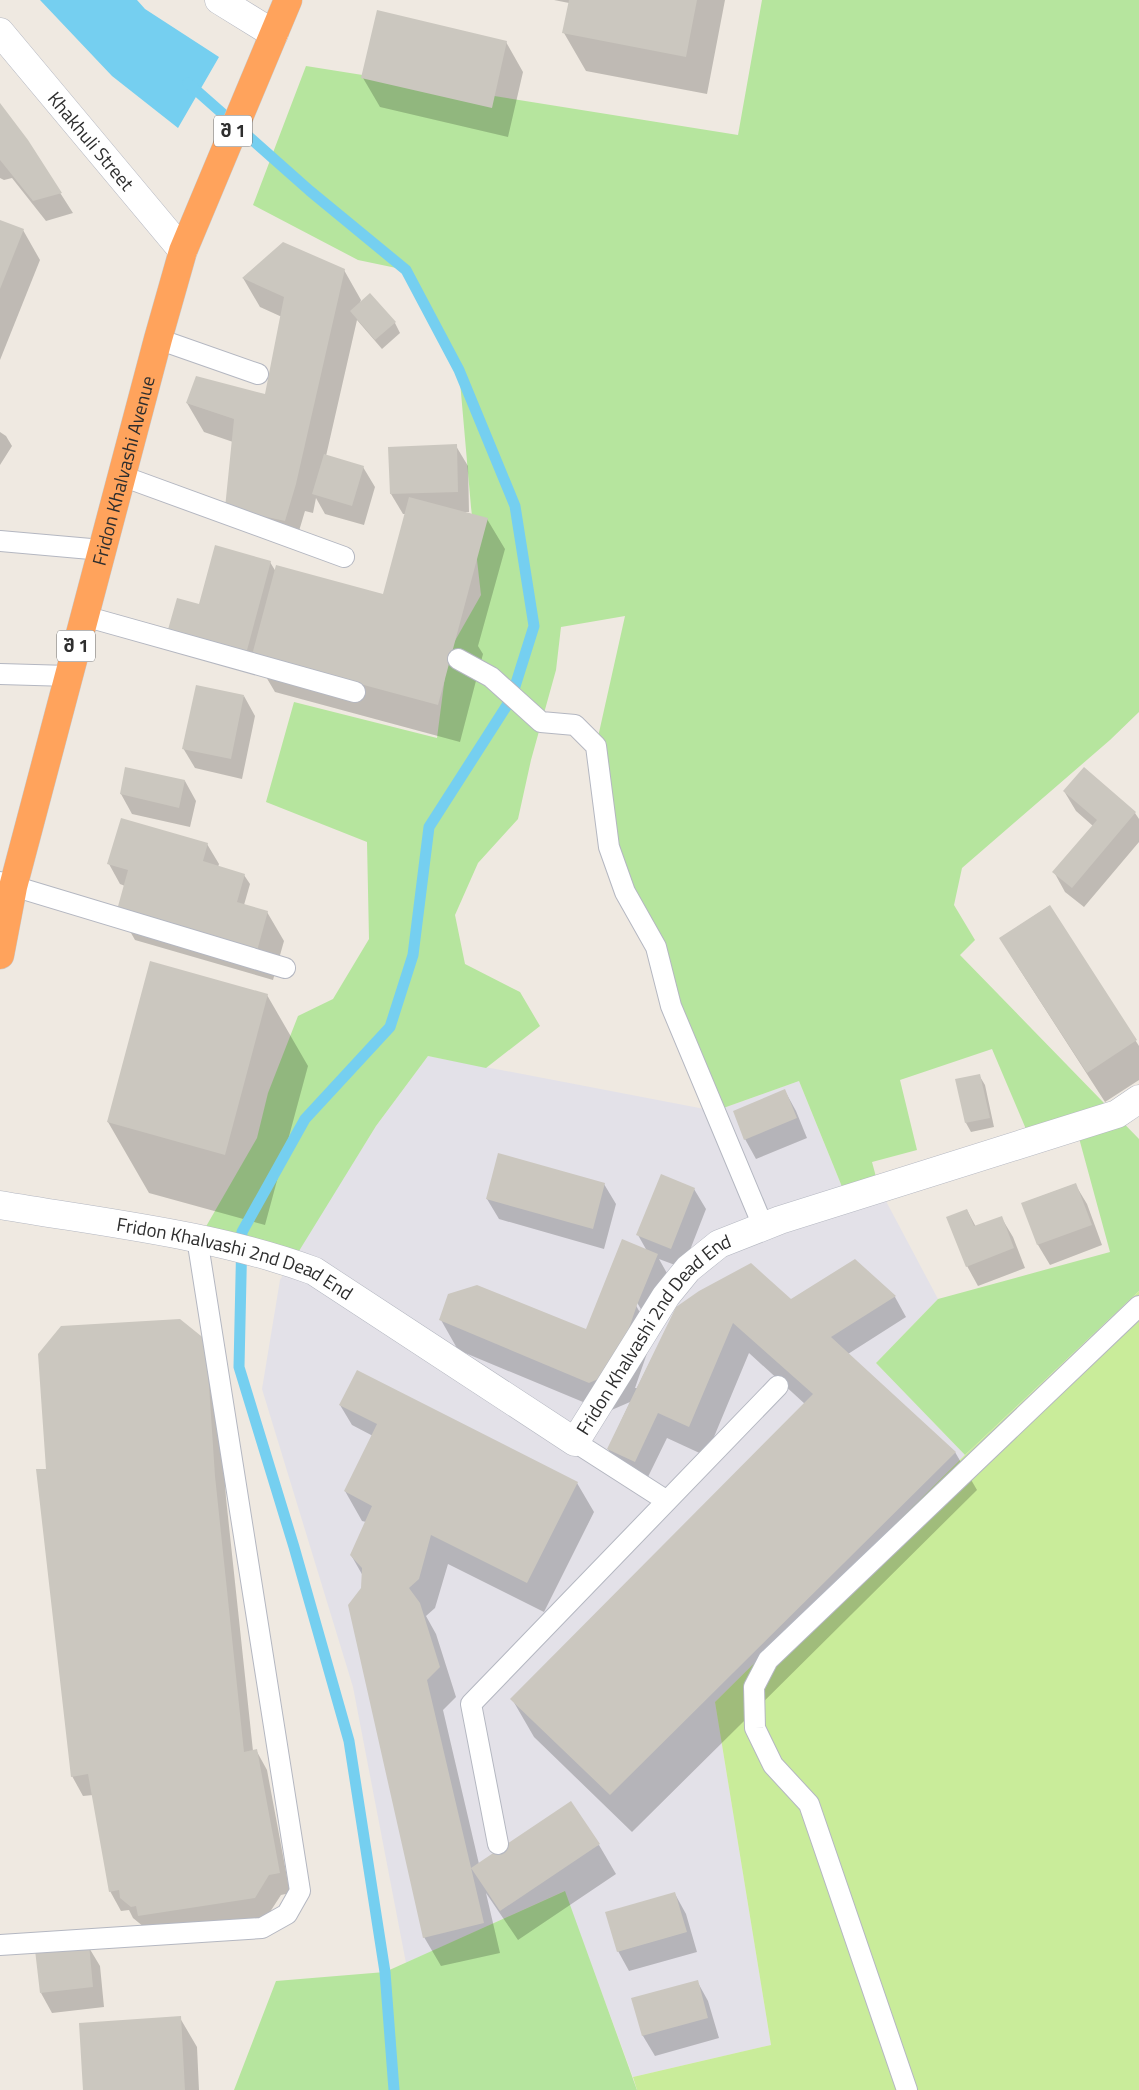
<svg xmlns="http://www.w3.org/2000/svg" width="1139" height="2090" font-family="'Titillium Web','Noto Sans Georgian',sans-serif">
<style>
.industrial{fill:#e3e1e8}
.green{fill:#b6e59e}
.pitch{fill:#c9ec9a}
.water{fill:#75cff0}
.shadow{fill:#0003}
.lines{fill:none;stroke-linecap:round;stroke-linejoin:round}
.stream{stroke:#75cff0;stroke-width:11}
.building{fill:#cbc7bf}
.lane-casing{stroke:#b4b7c1;stroke-width:22}
.street-casing{stroke:#b4b7c1;stroke-width:29}
.secondary-casing{stroke:#b4b7c1;stroke-width:29}
.highway-casing{stroke:#c9c9c9;stroke-width:29}
.lane{stroke:#fff;stroke-width:20}
.street{stroke:#fff;stroke-width:28}
.secondary{stroke:#fff;stroke-width:28}
.highway{stroke:#ffa35c;stroke-width:28}
.labels{text-anchor:middle;stroke-width:4;stroke-linejoin:round;paint-order:stroke}
.shield{fill:#fff;stroke:#6d6d6d;stroke-width:1}
.shield-label{font-size:18px;font-weight:bold;fill:#2e2e2e}
.street-label{font-size:19px;fill:#2e2e2e;stroke:#fff}
</style>
<rect width="100%" height="100%" fill="#efe9e1"/>
<path class="industrial" d="M428 1056 715 1111 799 1081 847 1199 879 1188 938 1299 876 1363 965 1455 715 1702 771 2045 633 2077 564 1891 406 1963 353 1687 262 1389 280 1280 376 1126Z"/>
<path class="green" d="M762 0H1139V712L1110 740 962 868 954 905 975 940 960 955 1139 1139V1291L965 1455 876 1363 938 1299 1110 1252 1076 1127 1031 1141 992 1049 900 1080 917 1150 872 1162 879 1188 847 1199 799 1081 715 1111 625 892 596 746 625 616 561 627 556 670 531 760 518 819 478 863 455 915 465 964 520 992 540 1026 486 1068 428 1056 376 1126 299 1251 204 1230 257 1138 268 1093 298 1016 333 999 369 939 367 842 266 802 294 702 437 738 448 653 481 595 471 507 459 370 406 270 358 260 253 205 306 66 738 135Z
M565 1891 637 2090H234L276 1981 385 1972Z"/>
<path class="pitch" d="M1139 1291V2090H637L633 2077 771 2045 715 1702 965 1455Z"/>
<path class="water" d="M40 0H137L145 9 219 57 178 128 112 76Z"/>
<path class="shadow" d="M554 0H725L707 94 586 71 564 33 569 3Z
M506 42 523 72 508 137 380 107 363 78Z
M0 106 27 141 73 213 46 221 12 178 4 180 0 178Z
M0 221 23 230 40 260 0 360Z
M344 270 361 300 360 303 395 323 400 333 382 349 357 320 326 456 363 467 375 487 364 525 325 514 316 498 313 513 305 511 296 541 238 528 233 442 204 432 187 403 266 396 282 317 260 307 243 278Z
M0 432 6 436 12 446 0 465Z
M456 446 468 466 469 512H462L487 519 505 549 478 646 483 654 460 742 275 692 259 665 198 605 270 562 276 572 384 595 406 514H403L391 494Z
M244 696 255 716 242 779 195 768 183 748Z
M1084 768 1135 813 1139 819V842L1084 907 1065 892 1054 872 1093 826 1076 811 1064 791Z
M185 781 196 801 190 827 132 814 121 794Z
M207 844 219 864 218 867 244 875 250 884 244 905 267 912 284 941 273 980 135 940 118 910 125 886 120 884 109 864Z
M1049 906 1139 1046V1080L1105 1102 1018 967 1001 938Z
M267 995 308 1066 265 1225 149 1193 108 1122Z
M979 1075 985 1085 994 1127 971 1132 966 1123Z
M785 1091 796 1111 807 1138 756 1159 745 1139Z
M604 1184 616 1204 604 1249 499 1219 487 1199Z
M1075 1184 1087 1204 1102 1245 1050 1265 1038 1245 1023 1203Z
M694 1189 706 1209 683 1268 659 1259 668 1275 649 1323 635 1299 633 1300 653 1336 635 1388H637L677 1307 791 1301 855 1261 895 1297 906 1317 848 1354 955 1452 977 1490 632 1832 534 1737 512 1699 805 1404 749 1353 706 1456 667 1438 646 1481 620 1469 608 1449 630 1402 607 1412 458 1350 441 1320 586 1330 647 1251 638 1235Z
M967 1210 976 1227 1001 1217 1013 1237 1025 1268 978 1286 967 1266Z
M217 1362 226 1498 253 1751 256 1750 267 1770 290 1893 281 1895 266 1918 144 1927 133 1918 129 1910 121 1911 110 1891 93 1795 83 1796 72 1776 48 1471Z
M340 1405 577 1483 594 1512 544 1612 448 1564 435 1608 426 1616 436 1634 456 1697 443 1710 479 1864 599 1845 616 1874 518 1940 486 1893 500 1953 441 1966 424 1937 362 1589 363 1576 351 1555 366 1522 362 1521 345 1491 373 1436 352 1425Z
M675 1894 686 1914 697 1952 629 1971 618 1951Z
M88 1946 100 1966 104 2007 52 2013 41 1993Z
M697 1981 708 2001 719 2038 655 2056 643 2036 633 1999Z
M180 2018 197 2047 199 2090H84Z"/>
<g class="lines">
<path class="stream" d="M188 83 310 191 406 270 459 370 515 506 534 626 511 699 429 827 413 955 390 1027 305 1119 242 1232 239 1367 294 1547 349 1741 385 1972 394 2090"/>
</g>
<path class="building" d="M569 0H697L686 57 562 33Z
M377 10 507 41 492 108 361 78Z
M0 103 28 140 62 193 33 201 0 160Z
M0 220 24 229 0 289Z
M283 242 345 269 296 484 285 521 225 508 234 419 186 403 196 376 265 394 284 297 242 278Z
M370 293 396 322 375 340 350 311Z
M457 444 458 492 390 494 388 447Z
M324 454 364 466 352 506 312 494Z
M409 497 488 518 438 705 252 655 276 565 383 594Z
M215 545 271 561 246 654 167 633 177 598 199 604Z
M196 685 244 695 231 759 182 749Z
M125 767 185 780 179 808 120 794Z
M1084 767 1136 812 1072 888 1052 872 1097 820 1063 791Z
M121 818 208 843 203 861 245 874 237 902 268 911 257 951 117 910 128 870 107 864Z
M1050 905 1137 1040 1087 1073 999 938Z
M150 961 268 994 225 1155 107 1122Z
M980 1074 990 1118 965 1123 955 1079Z
M785 1089 797 1118 744 1140 733 1111Z
M498 1153 605 1183 593 1229 486 1199Z
M661 1174 695 1188 671 1249 636 1235Z
M1076 1183 1092 1225 1037 1245 1021 1203Z
M967 1209 974 1226 1002 1216 1014 1248 966 1267 946 1217Z
M622 1239 658 1254 637 1305 614 1372 589 1383 439 1320 448 1294 477 1285 586 1329Z
M855 1259 896 1296 831 1337 956 1452 610 1795 510 1699 813 1394 733 1323 689 1427 658 1413 635 1462 607 1449 676 1307 699 1291 751 1263 791 1299Z
M180 1319 206 1340 215 1476 244 1752 257 1749 280 1873 269 1875 255 1898 138 1916 136 1906 131 1907 120 1898 119 1890 109 1892 88 1774 71 1777 36 1469H46L38 1354 61 1326Z
M357 1370 578 1482 527 1583 431 1535 419 1579 409 1588 420 1603 440 1667 427 1680 484 1923 423 1938 348 1605 361 1588 362 1568 350 1555 372 1506 344 1491 377 1424 339 1405Z
M571 1801 600 1844 500 1911 471 1868Z
M675 1892 687 1932 617 1952 605 1912Z
M89 1944 93 1987 40 1993 35 1950Z
M698 1980 708 2018 642 2036 631 1998Z
M181 2016 185 2090H83L79 2023Z"/>
<g class="lines">
<g class="lane-casing">
<path id="lane" d="M158 339 258 374
M122 476 344 557
M0 541 102 550
M84 616 355 692
M458 659 491 677 541 722 575 725 596 746 609 847 625 892 656 947 671 1006 763 1226
M0 674 69 676
M0 882 285 968
M575 1442 667 1501
M498 1844 471 1704 778 1386
M0 1945 262 1928 287 1914 300 1891 197 1238
M907 2090 809 1804 773 1765 755 1728 754 1687 768 1660 1139 1306"/>
</g>
<g class="street-casing">
<g id="street">
<path d="M219 0 274 34"/>
<path id="s1" d="M0 1205C105 1223 213 1234 314 1271L575 1442 666 1296 688 1269 719 1244 780 1220 1117 1114 1139 1099"/>
</g>
</g>
<g class="secondary-casing">
<g id="secondary">
<path id="s2" d="M0 32 183 251"/>
</g>
</g>
<g class="highway-casing">
<g id="highway">
<path id="s3" d="M0 955 13 887 158 339 183 251 288 0"/>
</g>
</g>
<use href="#lane" class="lane"/>
<use href="#street" class="street"/>
<use href="#secondary" class="secondary"/>
<use href="#highway" class="highway"/>
</g>
<g class="labels">
<g class="shield">
<rect x="214" y="115.5" width="38" height="31" rx="4"/>
<rect x="57" y="630.5" width="38" height="31" rx="4"/>
</g>
<g class="shield-label">
<text x="233" y="137">შ 1</text>
<text x="76" y="652">შ 1</text>
</g>
<g class="street-label">
<text dy="7" stroke="none"><textPath href="#s2" startOffset="142">Khakhuli Street</textPath></text>
<text dy="7" stroke="none"><textPath href="#s3" startOffset="500">Fridon Khalvashi Avenue</textPath></text>
<text dy="7" stroke="none"><textPath href="#s1" startOffset="242">Fridon Khalvashi 2nd Dead End</textPath></text>
<text dy="7" stroke="none"><textPath href="#s1" startOffset="768">Fridon Khalvashi 2nd Dead End</textPath></text>
</g>
</g>
</svg>
